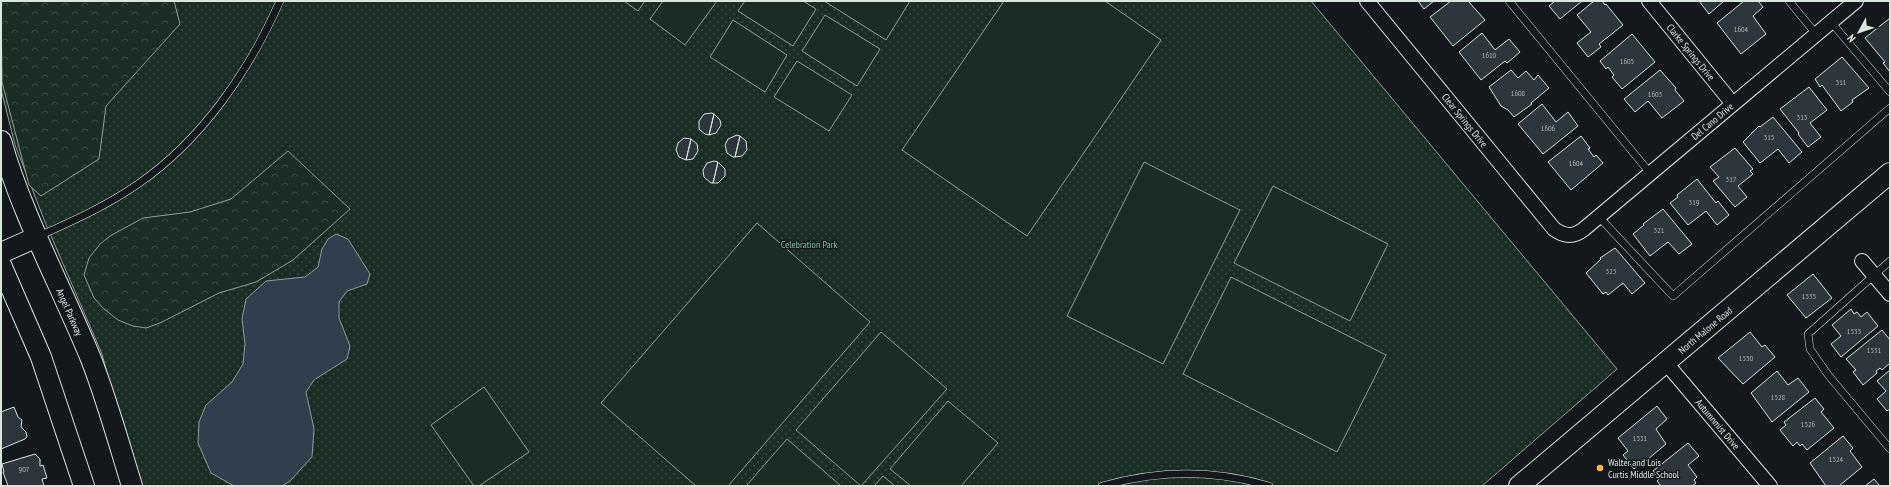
<svg xmlns="http://www.w3.org/2000/svg" width="1891" height="487" font-family="'PT Sans Narrow',sans-serif">
<style>
.green{fill:url(#green-dots);stroke:#939e99}
.forest{fill:url(#forest-crowns);stroke:#939e99}
.pitch{fill:#1a2d24;stroke:#939e99}
.water{fill:#2f3f4d;stroke:#939e99}
.building{fill:#2c363c;stroke:#d8e6dc}
.lines{fill:none;stroke-linecap:round;stroke-linejoin:round}
.lane-casing{stroke:#d8e6dc;stroke-width:8}
.street-casing{stroke:#d8e6dc;stroke-width:16}
.secondary-casing{stroke:#d8e6dc;stroke-width:22}
.lane{stroke:#14181c;stroke-width:7}
.street{stroke:#14181c;stroke-width:14}
.secondary{stroke:#14181c;stroke-width:20}
.poi-dot{fill:#ffb74d;stroke:#14181c;stroke-width:1.5}
.labels{text-anchor:middle;stroke-width:3;stroke-linejoin:round;paint-order:stroke}
.number-label{font-size:8px;fill:#adbab4}
.street-label{font-size:10px;fill:#d8e6dc;stroke:#14181c}
.park-label{font-size:10px;fill:#8ac095;stroke:#14181c}
.poi-label{font-size:10px;fill:#d8e6dc;stroke:#14181c;text-anchor:start}
</style>
<defs>
<pattern id="green-dots" width="8" height="8" patternUnits="userSpaceOnUse"><rect width="8" height="8" fill="#1a2d24"/><path d="M2 2h.1M6 6h.1" fill="none" stroke="#3b4b43" stroke-width="1.8" stroke-linecap="round"/></pattern>
<pattern id="forest-crowns" width="20" height="18" patternUnits="userSpaceOnUse"><rect width="20" height="18" fill="#1a2d24"/><path d="M2 6a3 3 0 1 1 6 0M12 15a3 3 0 1 1 6 0" fill="none" stroke="#3b4b43"/></pattern>
</defs>
<rect width="100%" height="100%" fill="#14181c"/>
<path class="green" d="M1 1H1311L1617 369 1482 486H138L102 354 45 222 15 145 1 89Z"/>
<path class="forest" d="M1 1H174L180 24 106 106 99 159 41 196 29 185 2 82Z
M288 151 350 209 293 260 256 282 219 293 160 323 146 328 133 326 118 320 104 309 94 298 84 275 89 258 100 244 110 236 143 218 190 212 231 199Z"/>
<path class="pitch" d="M624 1H645L638 11Z
M663 1H717L685 45 650 19Z
M745 1H803L816 9 793 46 738 11Z
M824 1H910L886 40Z
M1004 1H1105L1161 40 1027 236 902 150Z
M825 15 880 49 857 86 802 51Z
M733 20 787 55 765 92 710 57Z
M797 61 852 95 829 131 774 97Z
M1144 162 1240 210 1163 364 1067 316Z
M1273 186 1388 244 1350 321 1234 263Z
M757 223 870 322 728 486H696L601 403Z
M1231 277 1386 355 1337 452 1183 374Z
M881 332 947 389 861 486 796 430Z
M484 387 529 452 479 486H474L431 425Z
M948 401 998 443 961 486H911L890 469Z
M787 439 841 486H746Z
M883 476 895 486H874Z"/>
<path class="water" d="M336 234 348 239 370 274 367 284 347 291 339 302V318L350 346 347 359 314 380 306 392 314 429 312 457 290 481 282 486H234L211 473 198 443 199 422 206 405 232 382 243 364 245 344 242 319 246 299 266 281 305 277 318 267 322 249 328 239Z"/>
<path class="building" d="M1418 1H1434L1424 9Z
M1451 1H1468L1485 20 1453 46 1430 17Z
M1555 1H1582L1560 19 1549 6Z
M1594 1H1602L1605 5 1606 4 1623 25 1599 44 1601 47 1588 57 1577 43 1591 32 1577 15Z
M1699 1H1724L1709 14Z
M1744 1H1758L1763 7 1753 16 1766 34 1741 54 1717 23Z
M1890 18V72L1883 63 1885 62 1865 38Z
M1482 33 1495 50 1509 39 1520 52 1507 63 1505 61 1481 80 1459 52Z
M1632 34 1655 62 1622 89 1612 77 1614 75 1608 67 1606 69 1600 61Z
M1842 57 1869 88 1852 100 1853 102 1841 111 1822 85 1820 87 1815 79Z
M1511 70 1518 78 1526 71 1534 80 1538 75 1549 88 1531 103 1532 104 1514 117 1508 110 1501 106 1489 87Z
M1660 70 1676 88 1675 90 1684 101 1662 118 1648 101 1635 112 1624 99Z
M1809 87 1827 110 1810 123 1821 137 1808 147 1798 134 1799 133 1780 109Z
M1542 104 1556 122 1568 112 1578 126 1543 154 1518 124Z
M712 113 714 114 709 135 705 134 699 129V121L704 114Z
M714 114 720 120 721 125 716 133 709 135Z
M1773 117 1802 152 1789 163 1778 149 1760 163 1743 142 1759 126 1760 127Z
M737 135 740 136 735 157H733L727 153 725 145 728 139Z
M740 136 746 141 747 150 742 156 735 157Z
M1581 136 1590 148 1588 149 1594 157 1596 155 1603 163 1571 190 1548 162Z
M684 138 691 139 686 160 679 157 676 150 678 143Z
M691 139 697 144 698 151 693 159 686 160Z
M1735 148 1753 169 1750 171 1753 174 1738 186 1747 197 1735 207 1713 181 1719 177 1710 167Z
M714 161 718 162 713 183H711L704 177 703 170 707 163Z
M718 162 725 169V176L718 183H713Z
M1697 179 1716 203 1718 201 1729 215 1717 225 1706 211 1688 225 1670 203 1678 197 1677 195Z
M1663 209 1692 244 1679 254 1668 242 1650 256 1633 234 1644 225 1643 224Z
M1615 248 1645 283 1632 294 1623 283 1608 295 1606 292 1603 294 1586 273 1601 259 1600 258Z
M1813 274 1832 298 1806 318 1787 295Z
M1851 309 1854 314 1857 312 1861 317 1867 312 1878 326 1841 357 1831 344 1841 336 1832 325Z
M1882 330 1890 340V363L1882 370 1880 368 1876 371 1877 373 1863 385 1853 372 1856 370 1846 359Z
M1750 332 1762 347 1765 345 1775 357 1743 384 1718 358Z
M1890 370V409L1887 411 1877 399 1886 391 1877 381Z
M1777 371 1788 385 1798 378 1809 392 1772 422 1751 393Z
M1815 398 1824 409 1821 412 1834 428 1807 450 1802 444 1800 446 1797 442 1793 446 1780 430 1786 425 1784 422Z
M1657 406 1667 419 1656 429 1666 444 1641 465 1640 464 1634 469 1623 455 1628 451 1618 438Z
M14 407 18 417 22 420 21 427 26 432 27 437 25 439 1 449V412Z
M1843 436 1853 448 1850 451 1862 467 1839 486H1826L1810 463Z
M1688 443 1699 456 1688 465 1697 477 1694 480 1696 483 1692 486H1661L1657 481 1659 479 1653 471Z
M35 454 40 459V466L43 465 47 478 42 479 44 486H6H8L3 472H4L2 464Z
M1874 479 1880 486H1865Z"/>
<g class="lines">
<g class="lane-casing">
<path id="lane" d="M1509 1 1650 173
M1789 1 1816 34
M1831 22 1890 92
M1599 217 1673 296 1890 108
M39 236C73 221 108 205 138 184 202 140 249 71 280 1
M1890 261 1808 334 1810 349 1829 376 1890 449
M1102 486C1158 470 1213 469 1269 486"/>
</g>
<g class="street-casing">
<path id="street" d="M1367 1 1554 229C1565 237 1574 237 1584 229L1856 1
M1649 1 1733 104
M1862 261 1890 294
M1666 363 1770 486"/>
</g>
<g class="secondary-casing">
<path id="secondary" d="M1 141C23 217 61 286 91 359 107 400 119 444 132 486
M1 253 37 237
M1 265 41 357 84 486
M1519 486 1890 173"/>
</g>
<use href="#lane" class="lane"/>
<use href="#street" class="street"/>
<use href="#secondary" class="secondary"/>
</g>
<circle class="poi-dot" cx="1600" cy="468" r="4"/>
<g class="labels">
<g class="number-label">
<text x="1741" y="32">1604</text>
<text x="1489" y="58">1610</text>
<text x="1627" y="64">1605</text>
<text x="1841" y="85">311</text>
<text x="1518" y="96">1608</text>
<text x="1655" y="97">1603</text>
<text x="1802" y="120">313</text>
<text x="1548" y="131">1606</text>
<text x="1769" y="140">315</text>
<text x="1576" y="166">1604</text>
<text x="1731" y="182">317</text>
<text x="1694" y="205">319</text>
<text x="1659" y="233">321</text>
<text x="1611" y="274">323</text>
<text x="1809" y="299">1535</text>
<text x="1854" y="334">1533</text>
<text x="1874" y="353">1531</text>
<text x="1746" y="361">1530</text>
<text x="1778" y="400">1528</text>
<text x="1808" y="427">1526</text>
<text x="1640" y="441">1531</text>
<text x="1836" y="462">1524</text>
<text x="24" y="472">907</text>
</g>
<g class="street-label">
<text transform="translate(1691 52) rotate(51)" y="4">Clarke Springs Drive</text>
<text transform="translate(1465 120) rotate(51)" y="4">Clear Springs Drive</text>
<text transform="translate(1712 121) rotate(-40)" y="4">Del Cano Drive</text>
<text transform="translate(70 312) rotate(66)" y="4">Angel Parkway</text>
<text transform="translate(1705 330) rotate(-40)" y="4">North Malone Road</text>
<text transform="translate(1718 424) rotate(50)" y="4">Autumnmist Drive</text>
</g>
<g class="park-label">
<text x="809" y="248">Celebration Park</text>
</g>
<g class="poi-label">
<text x="1608" y="466">Walter and Lois<tspan x="1608" dy="12">Curtis Middle School</tspan></text>
</g>
</g>
<rect width="1891" height="487" fill="none" stroke="#d8e6dc" stroke-width="4"/>
<g transform="translate(1859 32) rotate(230)" stroke="#14181c" stroke-width="3" paint-order="stroke">
<path d="M0-3L7 15L0 10L-7 15Z" fill="#d8e6dc"/>
<text y="-6" font-size="11" font-weight="bold" text-anchor="middle" fill="#d8e6dc">N</text>
</g>
</svg>
